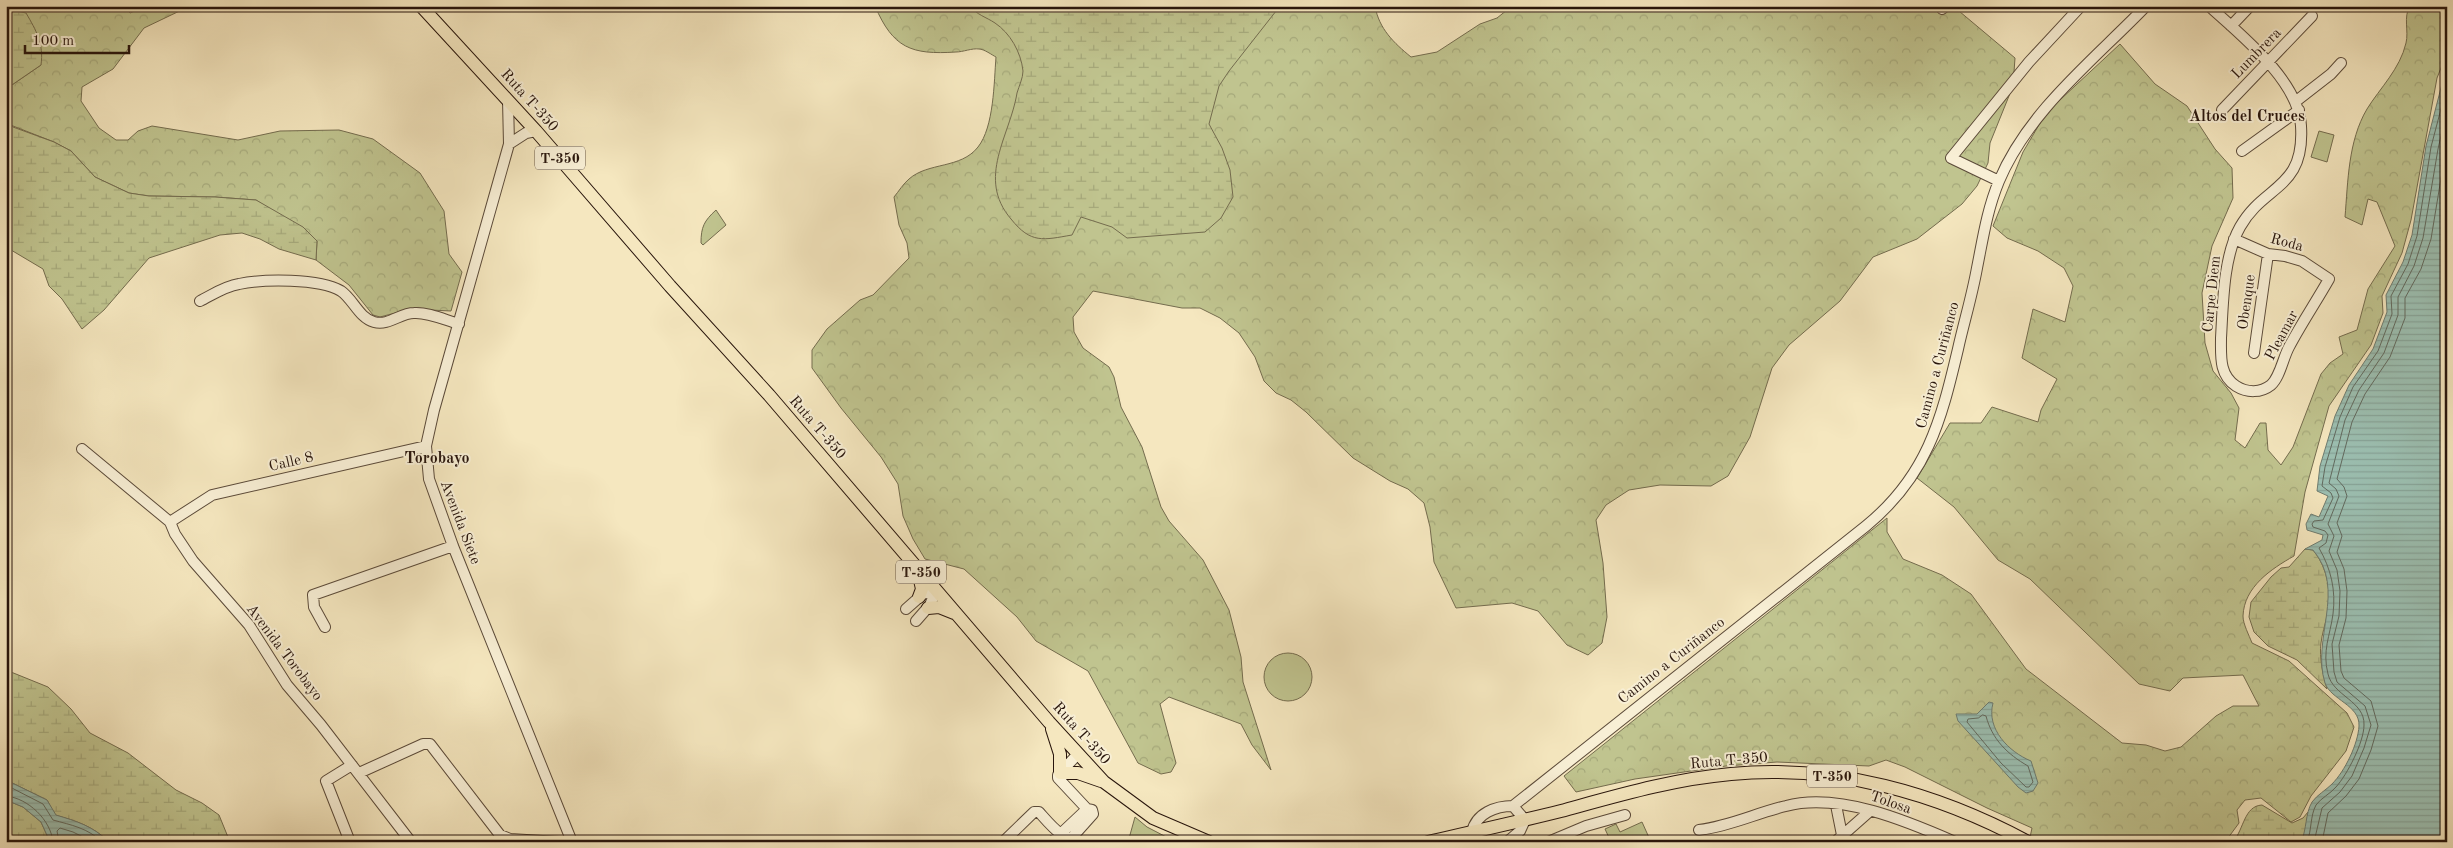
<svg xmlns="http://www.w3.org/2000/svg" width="2453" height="848" font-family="'Old Standard TT',serif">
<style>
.green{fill:#c0c48f;stroke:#746c4e}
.forest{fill:url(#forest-crowns);stroke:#746c4e}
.wetland{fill:url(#wetland-marsh);stroke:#746c4e}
.water{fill:url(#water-rules);stroke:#6e7c70}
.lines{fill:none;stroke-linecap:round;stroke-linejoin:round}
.shore{stroke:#626a5f;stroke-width:1}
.minor-casing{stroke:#5b4a39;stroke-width:12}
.major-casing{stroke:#28150c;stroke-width:14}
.minor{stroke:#f8efd5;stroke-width:10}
.major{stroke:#f5e7bf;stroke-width:12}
.labels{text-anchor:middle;stroke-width:4;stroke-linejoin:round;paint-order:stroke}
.shield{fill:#f8efd5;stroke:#665648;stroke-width:1}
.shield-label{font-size:14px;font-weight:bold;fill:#28150c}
.street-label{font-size:15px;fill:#28150c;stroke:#f8efd5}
.neighbourhood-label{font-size:16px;font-weight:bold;fill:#28150c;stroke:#f8efd5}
</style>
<defs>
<pattern id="forest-crowns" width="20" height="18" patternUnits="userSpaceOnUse" patternTransform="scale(1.25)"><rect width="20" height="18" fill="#c0c48f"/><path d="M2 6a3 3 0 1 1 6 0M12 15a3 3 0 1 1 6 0" fill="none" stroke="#a5a87a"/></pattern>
<pattern id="wetland-marsh" width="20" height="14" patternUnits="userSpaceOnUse" patternTransform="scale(1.25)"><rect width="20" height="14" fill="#c0c48f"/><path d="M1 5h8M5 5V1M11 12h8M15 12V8" fill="none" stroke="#a5a87a"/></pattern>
<pattern id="water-rules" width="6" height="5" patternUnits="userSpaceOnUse" patternTransform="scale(1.25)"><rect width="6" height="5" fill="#9cc0b2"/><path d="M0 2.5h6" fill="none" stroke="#86a498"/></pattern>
</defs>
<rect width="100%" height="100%" fill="#f5e7bf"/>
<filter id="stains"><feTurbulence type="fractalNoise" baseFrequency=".004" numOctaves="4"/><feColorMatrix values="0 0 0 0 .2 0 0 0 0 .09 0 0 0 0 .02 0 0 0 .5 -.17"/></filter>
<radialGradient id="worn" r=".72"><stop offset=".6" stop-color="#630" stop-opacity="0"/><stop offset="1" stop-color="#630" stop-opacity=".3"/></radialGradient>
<path class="green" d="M2319 131 2334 135 2327 162 2311 157Z
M716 210 726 225 703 245 701 243C701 227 704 221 716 210Z
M1264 677a24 24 0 1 1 48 0a24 24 0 1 1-48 0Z
M1135 817 1147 827 1176 842H1128Z
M1642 822 1651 842H1611L1605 829 1616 824 1620 832Z"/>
<path class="forest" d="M6 6H124L130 13 146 6H190L144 28 113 69 82 87 81 101 99 128 116 140H128L138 131 152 126 238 140 280 131 339 130 373 139 420 173 444 211 449 254 462 272 451 311 410 309 380 317 373 315 349 285 316 260 317 241 256 200 215 197 148 196 129 193 95 177 71 151 54 142 13 126 6 120V89L41 65 12 10 6 12Z
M875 6H978L1016 33 1078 210 1203 125 1214 84 1272 6H1375C1379 29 1394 43 1411 57L1437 52 1480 24 1497 18 1512 6H1953L2015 58 2013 86 1990 143 1988 163 1977 186 1962 204 1917 239 1873 257 1840 301 1789 345 1772 368 1750 437 1728 476 1711 486 1660 485 1629 490 1606 505 1596 520 1603 563 1607 617 1602 643 1588 655 1567 645 1538 611 1512 603 1456 608 1434 562 1430 527 1424 503 1408 489 1390 481 1353 458 1306 412 1291 400 1276 393 1264 381 1255 357 1239 333 1220 318 1200 308H1182L1093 291 1073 317 1074 332 1083 348 1109 367 1114 377 1121 407 1142 447 1161 507 1169 521 1203 560 1229 610 1241 657 1243 682 1271 770 1252 745 1241 724 1169 697 1160 704 1176 763 1171 772 1161 774 1138 763 1088 671 1036 641 1017 617 964 569 925 559 913 539 903 516 898 484 881 457 841 408 812 368V350L827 329 860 300 873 295 909 258 907 243 899 225 894 197C899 191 903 184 909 179 928 162 961 169 978 147 994 127 994 82 996 57 992 55 984 49 979 49 972 48 963 52 956 52 911 55 893 48 875 6Z
M2410 6H2447V53L2437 78 2411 220 2402 253 2382 296 2383 313 2371 345 2329 406 2305 492 2294 556C2271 569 2244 587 2243 616 2243 624 2249 635 2252 643L2289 661 2347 713 2354 727 2346 751 2311 796 2300 817 2291 822 2261 798 2245 800 2237 810 2239 823 2225 842H2029L2032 828 1987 808 1905 767 1886 760 1869 766 1777 762 1726 766 1635 779 1576 792 1564 776 1887 518V532L1903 559 1942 575 1971 594 2026 669 2122 743 2146 745 2165 751 2181 747 2216 716 2233 706H2259L2243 675 2183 678 2170 691 2139 684 2030 579 1998 560 1954 507 1917 478 1950 423H1981L1992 407 2038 422 2041 410 2057 379 2022 358 2033 309 2065 322 2073 286 2064 268 2038 251 2007 238 1993 226 2023 152 2046 113 2120 44 2155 84 2187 106 2215 149 2232 168 2233 198 2212 246 2202 293 2205 343 2213 371 2231 393 2239 408 2235 440 2245 448 2260 423H2266L2268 450 2281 465 2293 447 2321 374 2330 363 2343 354 2339 337 2357 330 2368 289 2395 246 2377 202 2368 199 2362 225 2345 217C2348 182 2348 141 2367 109 2380 88 2400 69 2406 43 2409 31 2403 17 2410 6Z"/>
<path class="wetland" d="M970 6H1280L1229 71 1219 86 1209 124 1222 148 1230 170 1233 197 1221 218 1205 232 1127 238 1112 227 1081 217 1072 235C1043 240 1031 244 1011 219 976 178 1010 136 1017 93 1019 86 1023 78 1023 71 1021 52 1010 33 995 23 986 17 977 15 970 6Z
M12 10 26 13C36 30 44 44 41 65L6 89V12Z
M6 120 13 127 54 142 71 151 95 177 129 193 149 196 215 197 256 200 303 227 317 241 316 260 279 249 260 239 242 233 220 235 149 258 104 310 82 329 62 299 49 286 43 269 6 247Z
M2305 549 2313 550C2328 568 2332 594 2327 616 2325 625 2322 634 2321 643 2319 658 2323 674 2327 689L2297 660 2268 646 2254 632 2249 617 2251 602 2271 577 2281 568 2289 567Z
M6 670 48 687 71 709 90 733 128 753 176 790 202 803 219 815 230 842H109C93 826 76 821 55 815L47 800 6 780Z
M6 800 23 807 41 822 50 842H6Z
M2262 805 2292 823 2303 818 2308 812 2306 831 2301 842H2233C2244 829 2244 806 2262 805Z"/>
<path class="water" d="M2447 75V842H2301C2307 829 2305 814 2312 802 2317 795 2326 790 2332 784 2345 771 2358 744 2359 726 2360 705 2331 700 2325 683 2311 639 2347 590 2313 550L2305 549 2322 540 2323 535 2307 530 2306 524 2311 514 2319 517 2328 496 2317 491 2320 466 2335 416 2349 385 2373 349 2387 312 2386 295 2403 262 2412 235 2426 146 2443 80Z
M1989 702 1993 703C1986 729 2009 752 2031 761L2038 783 2033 791 2026 793 2018 787 1958 721 1956 714H1977Z
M6 780 47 800 56 815C76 821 93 826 109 842H50L41 822 23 807 6 800Z"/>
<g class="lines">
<path class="shore" d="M1983 715 1986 716C1992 739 2007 754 2028 766L2033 782 2029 787H2026L2001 763 1967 722 1968 719 1978 718Z
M6 785 43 804 53 820C71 825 88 828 102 842
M6 796C28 798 51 820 53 842
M59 842 57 831 60 828 73 832 93 842
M2307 842C2312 830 2310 816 2316 805 2321 798 2330 794 2336 787 2347 775 2364 742 2364 725 2365 701 2333 696 2328 674 2322 651 2330 636 2333 614 2336 590 2331 569 2319 548L2326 543 2328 535 2325 531 2313 527 2312 524 2314 521 2323 520 2333 498 2331 493 2322 486 2325 467 2340 417 2353 387 2378 351 2392 314 2391 296 2408 264 2417 236 2431 147 2447 86
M2314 842 2322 808 2340 792 2352 776 2364 748 2371 725 2365 706 2337 682 2334 672 2332 644 2339 616 2340 591 2337 570 2329 551 2334 536 2328 524 2339 496 2336 489 2329 483 2345 420 2359 390 2384 353 2398 315V297L2414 266 2423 238 2438 149 2447 109
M2322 842 2328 813 2346 796 2359 779 2371 750 2378 726 2371 701 2344 678 2341 671 2339 645 2346 618 2347 591 2344 569 2337 552 2342 536 2337 523 2347 496 2344 487 2337 479 2352 422 2365 394 2390 357 2405 318V298L2421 269 2431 239 2447 142"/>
<g class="minor-casing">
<path id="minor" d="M2209 6C2241 35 2299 81 2301 126 2305 190 2264 184 2240 227 2223 257 2223 305 2221 338 2221 356 2219 375 2236 386 2247 393 2261 393 2271 385 2280 377 2283 358 2289 347 2301 324 2316 302 2329 279L2302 261 2285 256 2268 254 2234 239
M1942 9 1946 6
M2231 26 2250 6
M508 100 509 144 434 410 426 446 429 479 453 546 572 842
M2295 102 2331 74 2341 63
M2222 110 2312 16
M509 144 526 133 536 131
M2242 151 2299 110
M1999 181 1951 158 2029 62 2081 6
M200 301C212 295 225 286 239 284 263 279 319 278 341 291 353 299 359 318 374 322 389 326 400 313 414 313 428 312 445 320 459 324
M2254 353 2268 254
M82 449 170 522 175 534 193 561 249 625 287 685 321 725 411 842
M170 522 212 495 426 446
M906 609 923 594 936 590
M916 621 930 605 936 590
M325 627 314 607 313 595 453 546
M359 773 423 744H430L500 835 510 839 559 842
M1836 805 1842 835
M1699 830C1731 826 1756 813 1786 806 1839 792 1907 821 1955 842
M350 842 326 781 352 765
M1003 842 1034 812H1039C1055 830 1061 839 1086 842
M1052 842 1087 809
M1068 842 1093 814 1092 810 1087 809 1058 778V775L1078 754
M1478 842 1472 832C1476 813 1496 806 1513 806L1866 526C1927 476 1941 421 1958 349 1964 322 1972 296 1977 268 1983 238 1987 210 1999 181 2029 110 2094 60 2146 6
M1507 842 1520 831 1525 820 1513 806
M1548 842 1586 826 1625 815
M1835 842 1870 811"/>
</g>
<g class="major-casing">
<path id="major" d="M421 6 536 131 670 286 769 395 1049 722 1104 782 1153 818 1209 842
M918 571 922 589 919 597
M928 608 939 607 954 613
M1052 729 1060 754V773H1078L1101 781
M1428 842C1472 832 1517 822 1561 811 1616 796 1673 779 1731 774 1835 764 1937 793 2028 842"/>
</g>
<use href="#minor" class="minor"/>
<use href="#major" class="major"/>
</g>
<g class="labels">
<g class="shield">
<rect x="535" y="146.5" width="50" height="23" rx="4"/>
<rect x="896" y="560.5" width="50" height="23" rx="4"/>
<rect x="1807" y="764.5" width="50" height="23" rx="4"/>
</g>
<g class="shield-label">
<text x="560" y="163">T-350</text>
<text x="921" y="577">T-350</text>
<text x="1832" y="781">T-350</text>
</g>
<g class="street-label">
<text transform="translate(2256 53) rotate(-46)" y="5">Lumbrera</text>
<text transform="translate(530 100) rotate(48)" y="5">Ruta T-350</text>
<text transform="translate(2287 242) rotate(15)" y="5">Roda</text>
<text transform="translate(2211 294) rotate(-84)" y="5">Carpe Diem</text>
<text transform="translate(2246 302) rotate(-82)" y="5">Obenque</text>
<text transform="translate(2281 335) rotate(-62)" y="5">Pleamar</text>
<text transform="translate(1937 365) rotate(-75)" y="5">Camino a Curiñanco</text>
<text transform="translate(818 427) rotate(49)" y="5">Ruta T-350</text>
<text transform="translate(291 461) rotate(-13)" y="5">Calle 8</text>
<text transform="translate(461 522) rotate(69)" y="5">Avenida Siete</text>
<text transform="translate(285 652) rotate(53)" y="5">Avenida Torobayo</text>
<text transform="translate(1671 660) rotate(-38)" y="5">Camino a Curiñanco</text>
<text transform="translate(1082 733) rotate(48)" y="5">Ruta T-350</text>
<text transform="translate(1729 760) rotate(-5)" y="5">Ruta T-350</text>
<text transform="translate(1891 802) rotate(19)" y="5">Tolosa</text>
</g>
<g class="neighbourhood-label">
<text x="2247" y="121">Altos del Cruces</text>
<text x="437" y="463">Torobayo</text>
</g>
</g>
<rect width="2453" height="848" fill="none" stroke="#f5e7bf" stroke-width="25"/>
<rect x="8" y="8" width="2438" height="833" fill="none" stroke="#28150c" stroke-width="2.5"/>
<rect x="12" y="12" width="2428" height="823" fill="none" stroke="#28150c"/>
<path d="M25 45v8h104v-8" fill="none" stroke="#28150c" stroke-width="2.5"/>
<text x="32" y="45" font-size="15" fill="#28150c" stroke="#f8efd5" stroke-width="4" paint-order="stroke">100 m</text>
<rect width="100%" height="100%" filter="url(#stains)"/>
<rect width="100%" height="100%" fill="url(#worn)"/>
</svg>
